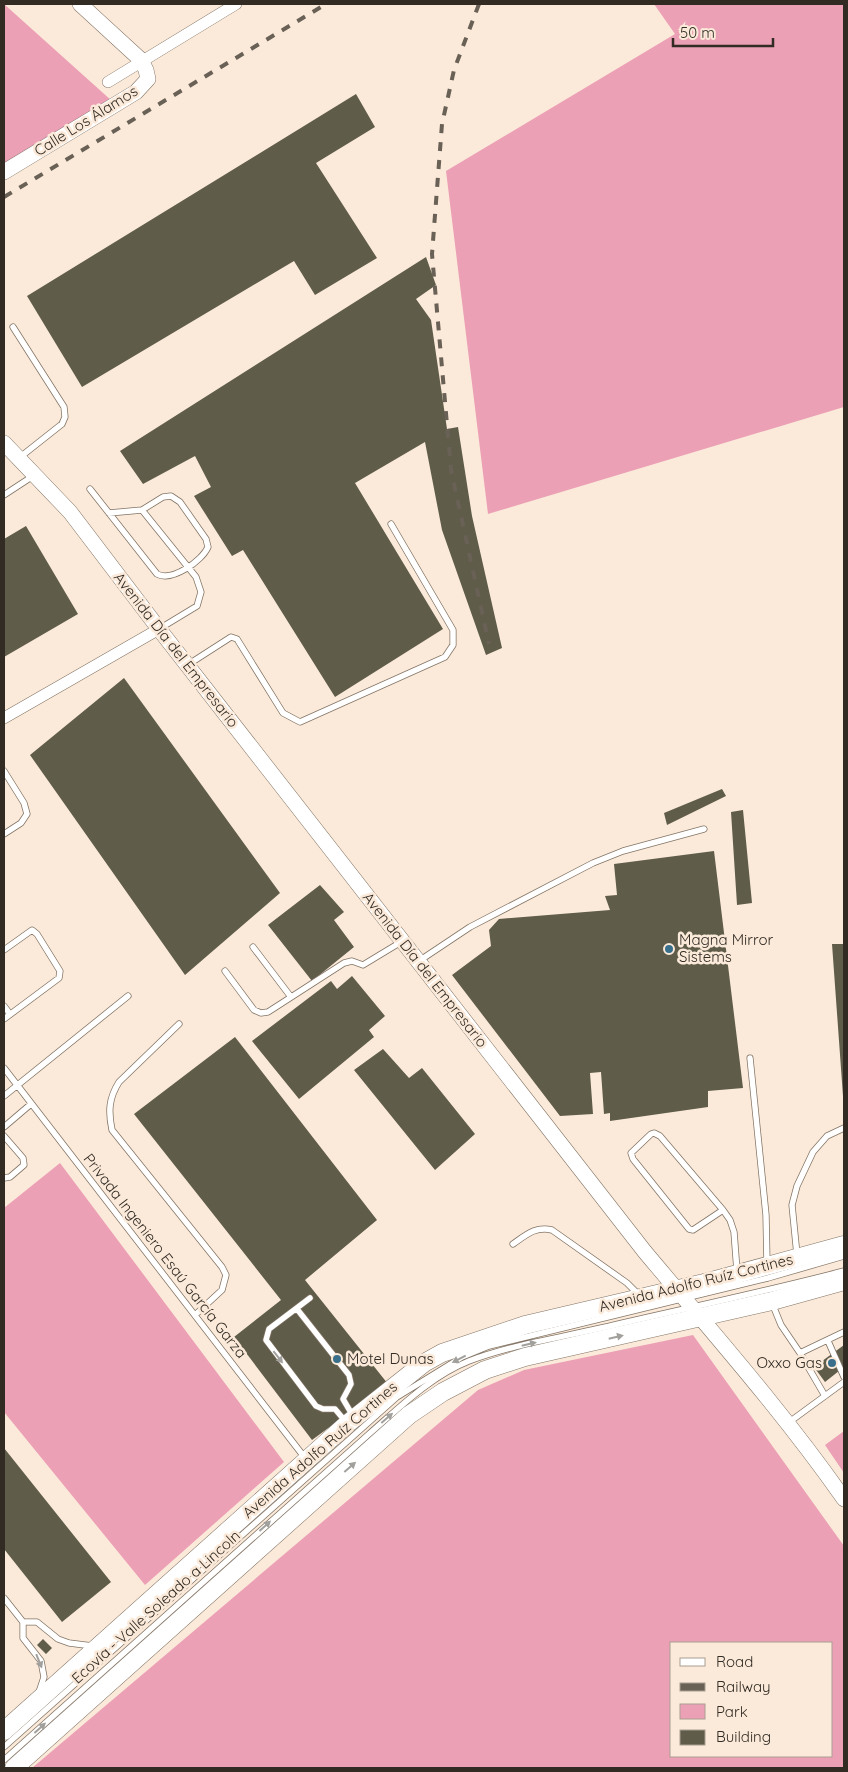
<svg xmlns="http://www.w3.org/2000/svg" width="848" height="1772" font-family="Quicksand,sans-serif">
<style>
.green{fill:#eca0b6;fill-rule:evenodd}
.building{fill:#5f5c4a}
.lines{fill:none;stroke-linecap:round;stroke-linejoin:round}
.lane-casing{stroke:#837465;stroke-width:7}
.street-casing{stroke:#837465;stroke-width:12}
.secondary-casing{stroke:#837465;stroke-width:16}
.primary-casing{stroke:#837465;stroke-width:19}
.lane{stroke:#fff;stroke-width:5.5}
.street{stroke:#fff;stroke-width:11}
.secondary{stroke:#fff;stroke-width:15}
.primary{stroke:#fff;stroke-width:18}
.rail{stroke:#696056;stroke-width:4;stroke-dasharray:9 9;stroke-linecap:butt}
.oneway{fill:#a2a09c}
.poi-dot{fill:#396f8b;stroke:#fbead9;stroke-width:2}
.labels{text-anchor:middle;stroke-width:5;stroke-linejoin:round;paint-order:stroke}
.street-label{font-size:15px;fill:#312b24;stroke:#fbead9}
.poi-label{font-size:15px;fill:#312b24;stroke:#fbead9;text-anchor:start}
</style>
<rect width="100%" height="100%" fill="#fbead9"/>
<path class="green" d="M4 4 112 101 4 164Z
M654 4H844V407L488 514 446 171 675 34Z
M60 1163 284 1462 145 1585 4 1412V1208Z
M693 1335 844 1546V1768H32L478 1390 524 1370ZM832 1643V1756H672V1643Z
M844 1431V1473L825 1445Z"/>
<path class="building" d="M356 94 375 127 316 163 377 258 315 295 294 261 82 387 27 296Z
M426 257 436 285 416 299 431 320 447 429 458 427 472 516 502 648 486 655 442 530 425 442 355 483 443 629 335 697 243 550 232 556 194 496 211 487 195 456 143 484 120 451Z
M26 526 78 614 4 657V539Z
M124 678 280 893 185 975 30 755Z
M722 789 726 796 667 825 664 813Z
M743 810 752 903 737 905 731 812Z
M714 851 743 1088 708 1091V1107L610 1121V1113L604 1114 601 1072 590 1073 593 1114 560 1116 452 975 491 946 489 930 499 919 610 910 605 896 617 895 614 864Z
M320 885 344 912 334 920 354 947 312 981 268 925Z
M832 944H844V1096H843Z
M352 976 385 1016 369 1030 374 1037 299 1099 252 1041 331 981 337 989Z
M235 1037 377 1220 305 1280 388 1384 312 1440 234 1337 281 1300 134 1114Z
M383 1049 409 1078 422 1068 475 1134 435 1170 354 1070Z
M844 1345V1367L825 1382 814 1367Z
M4 1448 111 1582 62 1622 4 1549Z
M43 1639 52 1648 46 1654 37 1645Z"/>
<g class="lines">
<g class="lane-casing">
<path id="lane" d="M13 327 64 407 65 417 62 424 19 458
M90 489 157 574C172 582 202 561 208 547L206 539 180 502 171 496 163 497 142 510
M4 495 33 476
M109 513 142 510 196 577 201 592 197 606 159 629
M189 664 231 637 237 639 283 713 300 722 445 657 453 645V630L391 524
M4 771 24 803 27 814 21 823 4 834
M253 947 291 997
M4 950 32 930 37 934 60 971 59 978 4 1019
M419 961 470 927 593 863 623 851 704 829
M225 971 254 1010 261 1013 268 1012 344 963 352 961 363 965 401 942
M4 1006 10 1014
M179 1024 119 1082C109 1098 108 1111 112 1130L222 1267 226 1275 222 1290 195 1315
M750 1058 766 1215 767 1264
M4 1068 305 1458
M4 1096 128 996
M4 1127 31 1104
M4 1136 23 1158 24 1165 10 1177 4 1178
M723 1210 693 1230 689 1229 633 1159 631 1153 651 1134 654 1133 660 1136 723 1210 730 1220 734 1232 737 1271
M513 1244C526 1235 535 1226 552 1230L627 1283 638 1294
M797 1255 792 1205 797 1186 813 1152 827 1136 844 1128
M310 1298 269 1329 266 1340 316 1406 323 1409H335L346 1422
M772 1303 781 1325 800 1353 844 1332
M297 1309 349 1375 351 1384 343 1399 353 1416
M828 1341 844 1377
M800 1353 825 1396
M788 1423 844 1382
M4 1598 23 1622V1638L41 1661 44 1677 39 1692
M23 1622H37L58 1639 69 1643 93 1646
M4 1747 397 1397 462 1357 489 1346 768 1278 844 1256
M4 1760 369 1434C399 1408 431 1376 469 1361 511 1345 558 1338 601 1328 682 1309 764 1292 844 1271"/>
</g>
<g class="street-casing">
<path id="street" d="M108 82 236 4
M4 718 159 629"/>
</g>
<g class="secondary-casing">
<path id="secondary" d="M4 172 136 92 148 79 146 70 141 60 80 4
M4 443 70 512 159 629 645 1252C713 1333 783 1412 844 1499"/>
</g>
<g class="primary-casing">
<path id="primary" d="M4 1731 347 1424 424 1363 442 1353 525 1325 704 1283 844 1245
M14 1768 409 1415 443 1392 485 1370 525 1357 772 1301 844 1281"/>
</g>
<use href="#lane" class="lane"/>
<use href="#street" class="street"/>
<use href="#secondary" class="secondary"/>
<use href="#primary" class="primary"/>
<path class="rail" d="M479 4 454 70 442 124 432 254 451 470 489 644
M4 197 326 4"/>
</g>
<defs><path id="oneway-solid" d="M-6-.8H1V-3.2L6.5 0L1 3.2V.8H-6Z" transform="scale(1.25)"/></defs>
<g class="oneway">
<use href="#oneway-solid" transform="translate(616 1337) rotate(-13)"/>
<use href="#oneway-solid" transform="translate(529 1344) rotate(-13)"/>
<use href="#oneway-solid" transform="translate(278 1357) rotate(52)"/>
<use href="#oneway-solid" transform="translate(459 1359) rotate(153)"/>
<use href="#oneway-solid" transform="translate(387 1418) rotate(-41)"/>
<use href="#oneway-solid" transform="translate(350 1467) rotate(-41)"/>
<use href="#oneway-solid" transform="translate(265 1526) rotate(-42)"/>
<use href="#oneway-solid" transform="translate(39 1661) rotate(68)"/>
<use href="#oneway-solid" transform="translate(40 1728) rotate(-42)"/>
</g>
<g class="poi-dot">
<circle cx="669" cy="949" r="5"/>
<circle cx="337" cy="1359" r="5"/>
<circle cx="832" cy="1363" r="5"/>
</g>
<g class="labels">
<g class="street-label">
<text transform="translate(86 121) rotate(-32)" y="5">Calle Los Álamos</text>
<text transform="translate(176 650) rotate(52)" y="5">Avenida Día del Empresario</text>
<text transform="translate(425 970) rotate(52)" y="5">Avenida Día del Empresario</text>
<text transform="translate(165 1256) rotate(52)" y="5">Privada Ingeniero Esaú García Garza</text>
<text transform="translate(696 1283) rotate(-14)" y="5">Avenida Adolfo Ruíz Cortines</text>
<text transform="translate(320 1450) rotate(-41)" y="5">Avenida Adolfo Ruíz Cortines</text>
<text transform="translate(156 1607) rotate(-42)" y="5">Ecovía - Valle Soleado a Lincoln</text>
</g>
<g class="poi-label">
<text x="679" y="945">Magna Mirror<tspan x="679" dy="17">Sistems</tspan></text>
<text x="347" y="1364">Motel Dunas</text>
<text x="822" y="1368" text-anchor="end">Oxxo Gas</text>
</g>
</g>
<rect width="848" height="1772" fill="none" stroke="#312b24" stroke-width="10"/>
<rect x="670" y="1642" width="162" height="115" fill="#fbead9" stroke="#aa9e91"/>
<rect x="680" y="1658" width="25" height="8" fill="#ffffff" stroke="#aa9e91"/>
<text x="716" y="1667" font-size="15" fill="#312b24">Road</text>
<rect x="680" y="1683" width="25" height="8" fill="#696056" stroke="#aa9e91"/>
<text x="716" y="1692" font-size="15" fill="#312b24">Railway</text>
<rect x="680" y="1704" width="25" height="15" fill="#eca0b6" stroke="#aa9e91"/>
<text x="716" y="1717" font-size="15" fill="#312b24">Park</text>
<rect x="680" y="1730" width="25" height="15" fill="#5f5c4a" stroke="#aa9e91"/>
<text x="716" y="1742" font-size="15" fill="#312b24">Building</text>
<path d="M673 38v8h100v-8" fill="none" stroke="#312b24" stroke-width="2.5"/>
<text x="680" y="38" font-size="15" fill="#312b24" stroke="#fbead9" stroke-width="4" paint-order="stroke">50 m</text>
</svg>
